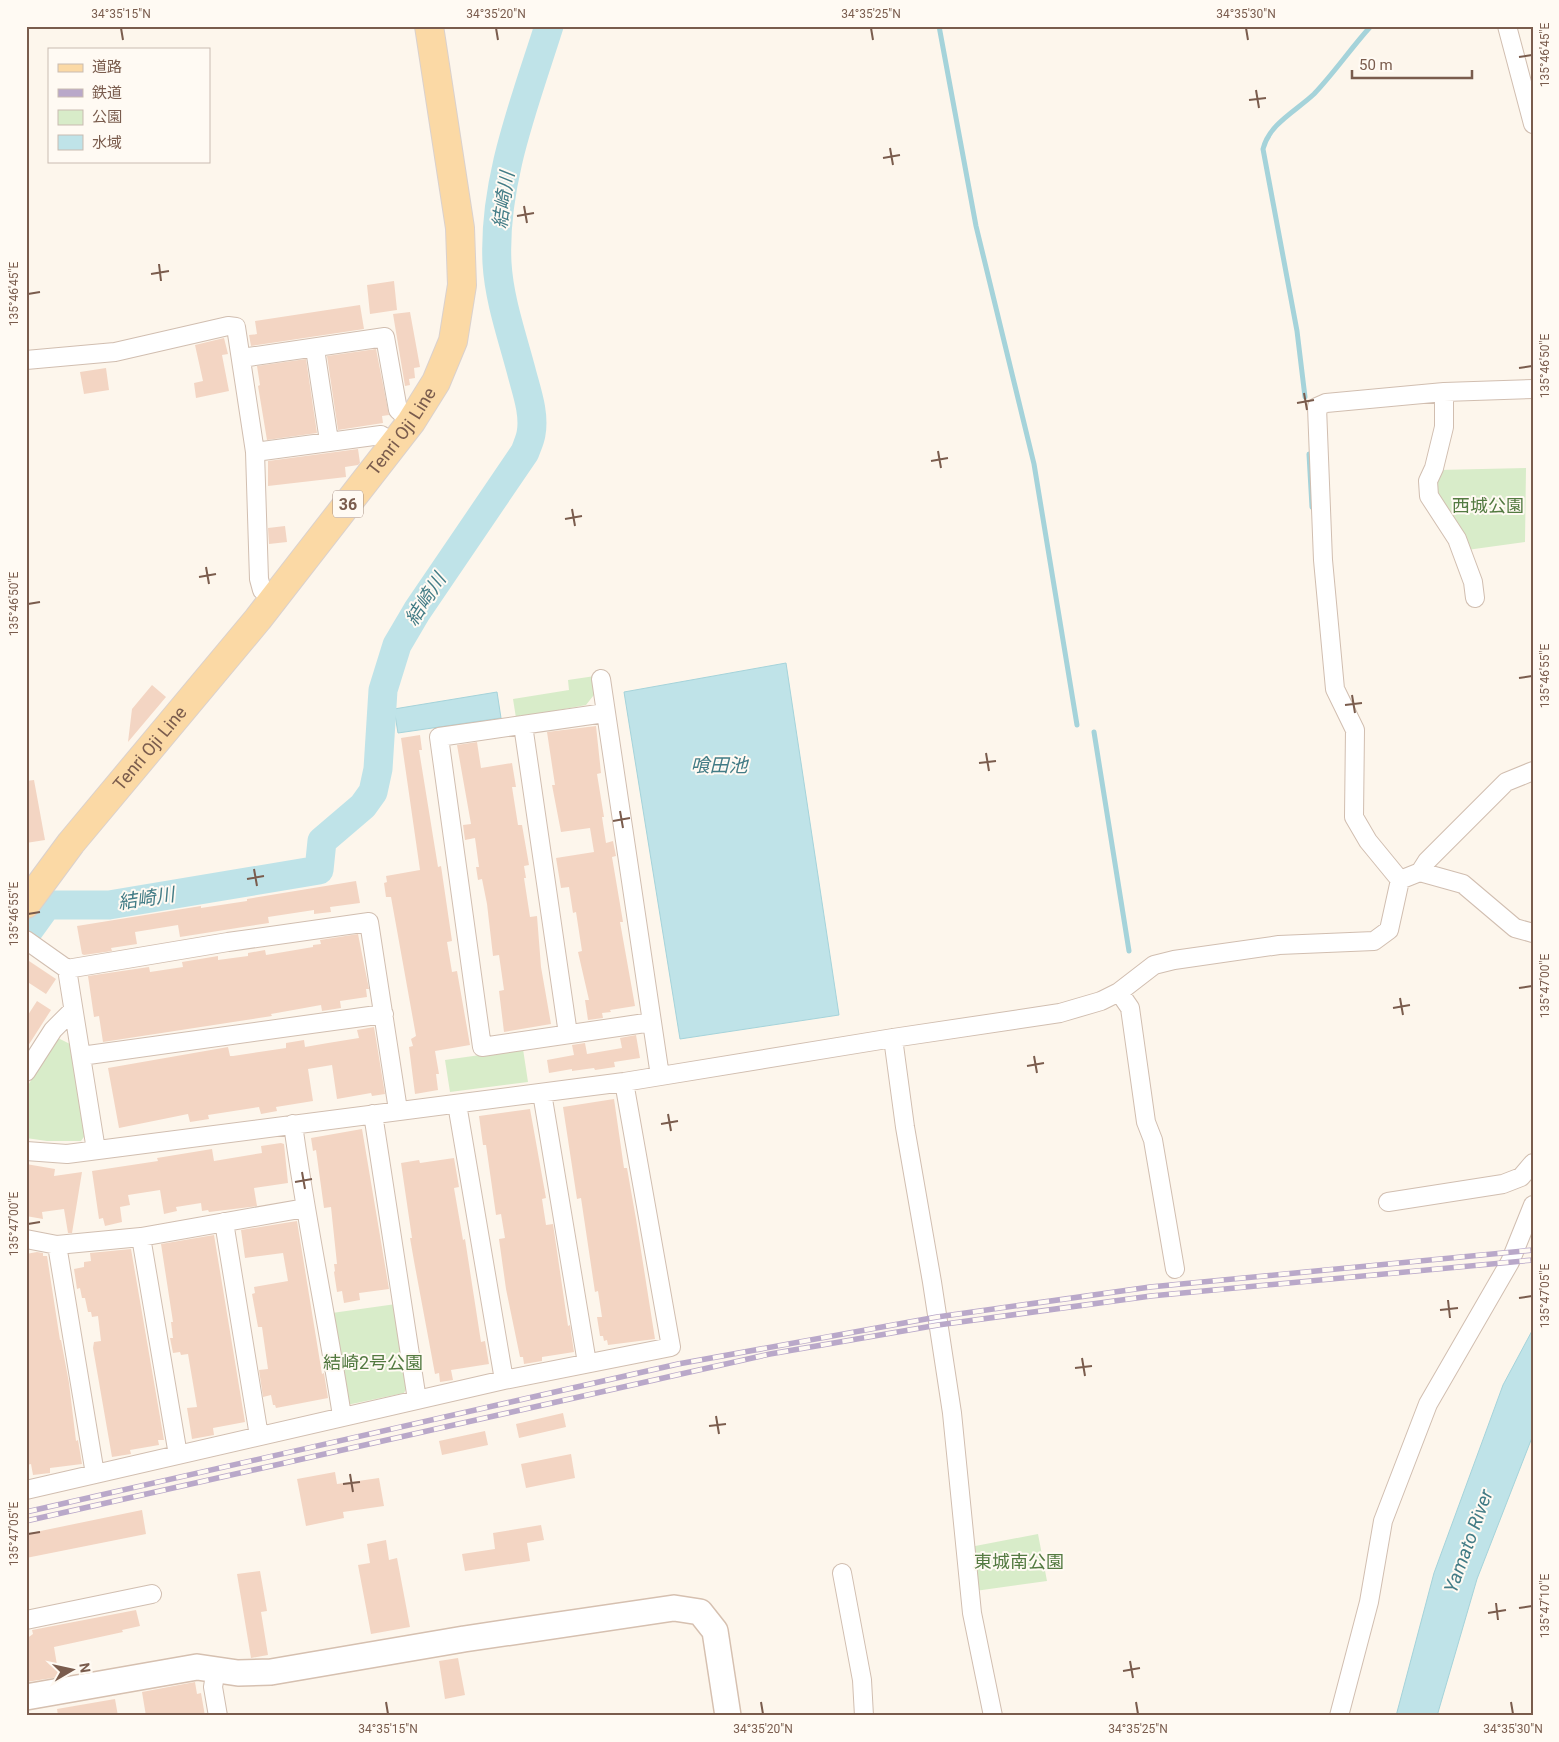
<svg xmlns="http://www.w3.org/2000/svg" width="1559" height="1742" font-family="Roboto,'Noto Sans JP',sans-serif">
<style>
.green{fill:#d8ecc9}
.water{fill:#bfe3e8;stroke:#a5d3da}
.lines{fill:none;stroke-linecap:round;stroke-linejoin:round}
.stream{stroke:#a5d3da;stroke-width:5}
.river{stroke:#bfe3e8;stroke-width:29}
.building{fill:#f3d5c3}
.street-casing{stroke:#d1beb0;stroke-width:20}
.secondary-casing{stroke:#d6c0b0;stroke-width:28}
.primary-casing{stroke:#dad1cd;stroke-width:30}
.street{stroke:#fff;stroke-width:18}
.secondary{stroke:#fff;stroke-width:25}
.primary{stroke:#fbd9a5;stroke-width:28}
.rail-casing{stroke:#b9a8c9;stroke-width:5.5}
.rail{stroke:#fffaf3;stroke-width:4;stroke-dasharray:11;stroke-linecap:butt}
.ticks{fill:none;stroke:#7a5c4d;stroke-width:2}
.labels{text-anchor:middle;stroke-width:4;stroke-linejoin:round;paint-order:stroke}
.shield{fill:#fffaf3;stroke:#a28b7f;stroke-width:1}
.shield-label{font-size:16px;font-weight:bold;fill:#7a5c4d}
.street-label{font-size:18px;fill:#7a5c4d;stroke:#fffaf3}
.park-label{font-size:18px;fill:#537a41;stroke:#fffaf3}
.water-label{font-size:19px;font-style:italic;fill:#437c86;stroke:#fffaf3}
.neatline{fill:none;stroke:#7a5c4d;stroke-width:2}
.ticks-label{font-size:12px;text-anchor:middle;fill:#7a5c4d}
</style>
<rect width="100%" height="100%" fill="#fdf6ec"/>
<path class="green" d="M1526 468 1525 542 1467 550 1433 492 1438 470Z
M595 676 597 691 586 705 516 718 513 699 569 690 568 680Z
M56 1037 70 1044 86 1134 81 1141H47L26 1138V1089Z
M523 1049 528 1082 450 1092 445 1060Z
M396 1304 409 1383 404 1393 347 1405 332 1313Z
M1038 1534 1047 1581 975 1591 970 1547Z"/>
<path class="water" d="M786 663 839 1015 680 1039 624 692Z
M497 692 501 718 398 733 394 709Z
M1533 1329V1435L1477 1579 1437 1716H1396L1434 1573 1503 1385Z"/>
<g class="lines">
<path class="stream" d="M939 26 976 226 1034 464 1077 725
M1305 397 1297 331 1263 149C1269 124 1296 111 1314 94 1334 73 1351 48 1371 26
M1309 454 1312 507
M1094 732 1129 951"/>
<path class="river" d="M26 934 47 905H109L319 870 322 841 363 806 373 792 378 769 383 690 397 645 417 611 525 452C527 446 530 440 531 434 535 413 526 390 521 370 512 336 499 299 497 263 493 182 525 102 549 26"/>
</g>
<path class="building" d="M394 281 397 310 370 314 367 285Z
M360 305 364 329 251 346 249 335 257 334 255 321Z
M410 312 420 367 414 368 415 378 409 379 410 385 405 386 393 314Z
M224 338 228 354 222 355 229 391 196 398 194 383 203 381 195 345Z
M376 349 389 415 382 416 383 423 338 430 327 356Z
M306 359 317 433 267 440 258 386 260 385 257 366Z
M106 368 109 390 84 394 80 372Z
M358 449 360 463 358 465 345 467 346 477 268 486V461Z
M285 526 287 542 269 544 268 528Z
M152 685 166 697 128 742 132 709Z
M596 726 601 773 597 774 604 817H602L606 843 613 841 616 856 612 857 623 922H620L635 1006 610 1010 611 1012 602 1013 603 1018 588 1020 585 1000H589L578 952 582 951 576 912 573 913 569 887 561 888 556 858 594 852 590 828 561 832 552 785H555L547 732Z
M420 735 422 750H419L438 867 441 866 452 941 447 942 452 972 457 971 470 1045 435 1051 439 1074H436L438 1090 415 1094 409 1047 413 1046 411 1039 416 1036 391 897H386L384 883 387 882 386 876 420 870 401 738Z
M477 742 481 768 512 763 516 787H512L518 825H522L529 865 524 866 526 878H524L530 917 537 916 541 967 551 1024 504 1032 499 991 504 990 499 955 493 956 487 904 482 879 478 880 476 867H479L475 838 465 840 463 825 471 824 457 745Z
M34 780 45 840 26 843V781Z
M356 881 360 903 330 907 331 912 314 914V910L268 917 269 923 180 937 178 925 135 932 137 944 111 948 112 951 84 955 82 954 77 926 201 906V908L247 901V899Z
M358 934 369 989H366L367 997 340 1001 341 1008 322 1011 321 1005 271 1014 272 1016 103 1042 99 1016 94 1017 88 976 149 967 150 972 183 967 182 962 218 956V960L248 956V953L265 950 266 955 313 947V945L321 944 320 940Z
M26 959 56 979 46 994 26 981Z
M37 1001 51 1010 26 1049V1018Z
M374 1027 385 1094 372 1096 371 1093 337 1099 332 1065 308 1069 313 1101 276 1107 277 1111 261 1114 259 1107 208 1115 209 1119 190 1122 188 1114 119 1128 108 1068 228 1047 230 1056H233L286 1048V1043L304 1040 305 1047 328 1043 359 1038 357 1030Z
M636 1035 640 1058 614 1062 615 1067 595 1070 594 1068 572 1071V1069L549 1073 547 1060 574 1055 572 1045 585 1043 587 1054 622 1048 620 1038Z
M614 1099 624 1168H627L636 1219 655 1339 608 1345 607 1340 604 1341 603 1336H600L597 1317H602L598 1291 595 1292 581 1198 577 1199 563 1107Z
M530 1109 546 1198 542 1199 546 1225 553 1224 568 1326 570 1325 574 1352 542 1357V1361L524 1364 523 1357H520L506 1289 499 1239 505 1238 501 1214 496 1215 486 1145H483L479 1116Z
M362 1129 389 1289 359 1293 360 1300 344 1303 342 1291 337 1292 334 1272 335 1271 334 1264H337L331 1207 324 1208 316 1150 313 1151 311 1138Z
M281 1143 284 1144 288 1183 254 1188 257 1206 209 1212 208 1210 202 1211 201 1203 176 1207 177 1211 164 1214 160 1190 128 1195 130 1205 120 1207 122 1222 105 1226 103 1218 99 1219 92 1171 158 1161 157 1158 212 1149 214 1161 262 1153 261 1146Z
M454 1158 459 1187 454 1188 463 1240 465 1239 481 1342 485 1341 489 1364 451 1370 453 1380 440 1382 439 1373 435 1374 414 1261 410 1238H412L401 1163 419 1160 420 1163Z
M26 1164 55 1169 54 1176 82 1172 72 1233H68L64 1209 42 1212 43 1219 26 1216Z
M297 1221 322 1374 324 1373 328 1398 276 1408 275 1405H273L271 1395 263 1397 259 1370 268 1369 262 1327H258L252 1294 255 1293 254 1287 288 1281 283 1253 245 1258 241 1230Z
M214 1235 245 1422 213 1428 214 1435 192 1439 187 1408 197 1407 188 1354 181 1355 180 1352 173 1353 170 1338H173L171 1322H173L161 1244Z
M131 1249 164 1440H158L159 1445 130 1450 131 1454 112 1457 93 1348 94 1342 101 1341 98 1316 92 1317 91 1312H88L85 1298H82L80 1288 77 1289 74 1269 84 1267V1262L91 1261 90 1253Z
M37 1252 43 1253V1256H47L60 1340H61L69 1383 76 1441 78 1440 82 1464 50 1468V1473L33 1475 31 1464 27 1465 26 1455V1254Z
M563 1413 566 1427 519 1438 516 1424Z
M485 1431 488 1445 442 1455 439 1441Z
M571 1454 575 1478 526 1488 521 1464Z
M335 1472 337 1484 379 1478 384 1506 343 1512 344 1518 306 1526 297 1479Z
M142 1510 146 1534 26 1558V1534Z
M541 1525 544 1540 527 1543 530 1561 465 1571 462 1554 495 1549 493 1533Z
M386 1540 389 1560 397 1558 410 1627 371 1634 358 1565 370 1563 367 1544Z
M260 1571 267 1611 261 1612 268 1655 251 1658 237 1574Z
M136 1610 140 1626 122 1630 123 1632 54 1647 59 1677 26 1682V1639L33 1634 32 1630Z
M458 1658 465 1695 445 1699 439 1661Z
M195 1682 197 1694 201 1693 205 1716H146L142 1692Z
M115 1699 118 1716H58L57 1709Z"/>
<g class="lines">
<g class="street-casing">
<path id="street" d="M1507 26 1533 124
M315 349 329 441
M242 358 385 337 398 410 411 422
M26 360 115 352 228 326 236 327 255 452 259 579 262 590 273 599
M1444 392V427L1434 468 1428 481 1429 496 1457 539 1473 582 1475 598
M255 452 381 435 395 444
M601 679 660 1076
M605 713 439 737 482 1047 652 1022
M523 725 568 1034
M1420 872 1463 884 1515 928 1533 933
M1400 880 1420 872 1427 861 1506 782 1533 771
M26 940 67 969 96 1150
M67 969 228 942 369 922 398 1110
M1119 992 1130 1008 1146 1122 1153 1140 1175 1269
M893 1038 905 1127 932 1282 952 1413 972 1613 993 1716
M81 1056 384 1014
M26 1072 53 1030 73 1010
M542 1093 587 1363
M457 1104 504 1380
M373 1114 417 1400
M293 1124C306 1222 327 1318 342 1416
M26 1151 67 1154 624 1082 893 1038 1060 1013 1101 1001 1119 992 1154 965 1174 960 1279 945 1374 941 1389 930 1400 880 1368 841 1354 817 1355 730 1335 689 1323 560 1317 407 1326 403 1444 392 1533 389
M1388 1202 1503 1184 1521 1177 1533 1163
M224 1222 259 1436
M141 1237 178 1455
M26 1239 57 1245 141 1237 305 1208
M57 1245 95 1474
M26 1490 504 1380 671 1347 624 1082
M842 1573 862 1680 864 1716
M26 1620 152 1594
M216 1669 213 1687 218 1716
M1339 1716 1369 1602 1383 1521 1428 1404 1510 1262 1533 1205"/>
</g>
<g class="secondary-casing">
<path id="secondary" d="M26 1697 197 1667 238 1673 271 1672 464 1639 674 1608 700 1612 715 1631 728 1716"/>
</g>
<g class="primary-casing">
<g id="primary">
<path id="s1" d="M26 904 71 843 258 619 411 422 436 382 453 341 462 285 460 228 429 26"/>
</g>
</g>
<use href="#street" class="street"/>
<use href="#secondary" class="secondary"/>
<use href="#primary" class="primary"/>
<g class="rail-casing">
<path id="rail" d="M26 1512 678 1364 937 1317 1150 1287 1533 1250
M26 1521 770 1354 938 1325 1151 1296 1533 1260"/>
</g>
<use href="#rail" class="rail"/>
</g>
<path class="ticks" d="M121 28 123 40M496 28 498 40M871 28 873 40M1246 28 1248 40M1519 57 1532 55M1256 90 1259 108M1249 100 1266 98M890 148 893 165M883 158 900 155M524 206 527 223M517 216 534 213M159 264 161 281M151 274 169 271M28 294 40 292M1519 368 1532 366M1304 393 1307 410M1297 403 1314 400M938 451 941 468M931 461 948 458M572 509 575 526M565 519 582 516M206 567 209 584M199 577 216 574M28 604 40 602M1519 678 1532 676M1352 695 1355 713M1345 705 1362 703M986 753 989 771M979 763 996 761M620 811 623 828M613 821 630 818M254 869 257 886M247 879 264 876M28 914 40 912M1519 988 1532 986M1400 998 1403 1015M1393 1008 1410 1005M1034 1056 1037 1073M1027 1066 1044 1063M668 1114 671 1131M661 1124 678 1121M302 1172 305 1189M295 1182 312 1179M28 1224 40 1222M1519 1298 1532 1296M1448 1300 1450 1318M1440 1310 1458 1308M1082 1358 1085 1376M1075 1368 1092 1366M716 1416 719 1434M709 1426 726 1424M350 1474 353 1492M343 1484 360 1482M28 1534 40 1532M1496 1603 1498 1620M1519 1608 1532 1606M1488 1613 1506 1610M1130 1661 1133 1678M1123 1671 1140 1668M386 1702 388 1714M761 1702 763 1714M1136 1702 1138 1714M1511 1702 1513 1714"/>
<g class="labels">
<rect class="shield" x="333" y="490.5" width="30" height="27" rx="4"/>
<g class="shield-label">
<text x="348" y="510">36</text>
</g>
<g class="street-label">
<text dy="6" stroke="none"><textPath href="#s1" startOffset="604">Tenri Oji Line</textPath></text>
<text dy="6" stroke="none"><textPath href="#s1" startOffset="199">Tenri Oji Line</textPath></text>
</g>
<g class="park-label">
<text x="1488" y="512">西城公園</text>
<text x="373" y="1369">結崎2号公園</text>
<text x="1019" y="1568">東城南公園</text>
</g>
<g class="water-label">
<text transform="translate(503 200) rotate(-82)" y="7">結崎川</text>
<text transform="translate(425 599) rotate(-57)" y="7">結崎川</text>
<text x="719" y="772">喰田池</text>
<text transform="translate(146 898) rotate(-9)" y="7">結崎川</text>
<text transform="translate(1468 1541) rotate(-70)" y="7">Yamato River</text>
</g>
</g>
<rect width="1559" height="1742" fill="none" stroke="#fffaf3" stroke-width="55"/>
<rect x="48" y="48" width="162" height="115" fill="#fffaf3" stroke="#cabbb1"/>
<rect x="58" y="64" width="25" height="8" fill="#fbd9a5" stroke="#cabbb1"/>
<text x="92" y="72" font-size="15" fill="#7a5c4d">道路</text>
<rect x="58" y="89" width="25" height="8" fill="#b9a8c9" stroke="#cabbb1"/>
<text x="92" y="98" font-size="15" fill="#7a5c4d">鉄道</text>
<rect x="58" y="110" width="25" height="15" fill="#d8ecc9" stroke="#cabbb1"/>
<text x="92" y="122" font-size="15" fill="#7a5c4d">公園</text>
<rect x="58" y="135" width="25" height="15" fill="#bfe3e8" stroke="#cabbb1"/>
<text x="92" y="148" font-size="15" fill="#7a5c4d">水域</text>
<g transform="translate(72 1670) rotate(81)" stroke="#fffaf3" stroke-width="4" paint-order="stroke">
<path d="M0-4L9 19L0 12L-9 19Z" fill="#7a5c4d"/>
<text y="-8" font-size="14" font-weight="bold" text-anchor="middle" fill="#7a5c4d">N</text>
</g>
<path d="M1352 70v8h120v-8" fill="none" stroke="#7a5c4d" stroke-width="2.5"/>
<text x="1359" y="70" font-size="15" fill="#7a5c4d" stroke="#fffaf3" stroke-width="4" paint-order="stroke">50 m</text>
<rect x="28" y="28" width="1504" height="1686" class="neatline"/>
<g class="ticks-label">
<text x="121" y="18">34°35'15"N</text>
<text x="496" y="18">34°35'20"N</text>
<text x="871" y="18">34°35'25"N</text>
<text x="1246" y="18">34°35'30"N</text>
<text transform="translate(1545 55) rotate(-90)" y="4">135°46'45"E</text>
<text transform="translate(14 294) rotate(-90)" y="4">135°46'45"E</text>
<text transform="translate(1545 366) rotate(-90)" y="4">135°46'50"E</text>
<text transform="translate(14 604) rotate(-90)" y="4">135°46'50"E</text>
<text transform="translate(1545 676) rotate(-90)" y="4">135°46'55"E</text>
<text transform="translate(14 914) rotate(-90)" y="4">135°46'55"E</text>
<text transform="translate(1545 986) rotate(-90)" y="4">135°47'00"E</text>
<text transform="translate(14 1224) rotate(-90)" y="4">135°47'00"E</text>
<text transform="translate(1545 1296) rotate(-90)" y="4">135°47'05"E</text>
<text transform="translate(14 1534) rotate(-90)" y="4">135°47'05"E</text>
<text transform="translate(1545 1606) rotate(-90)" y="4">135°47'10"E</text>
<text x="388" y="1733">34°35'15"N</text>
<text x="763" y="1733">34°35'20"N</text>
<text x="1138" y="1733">34°35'25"N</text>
<text x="1513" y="1733">34°35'30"N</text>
</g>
</svg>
